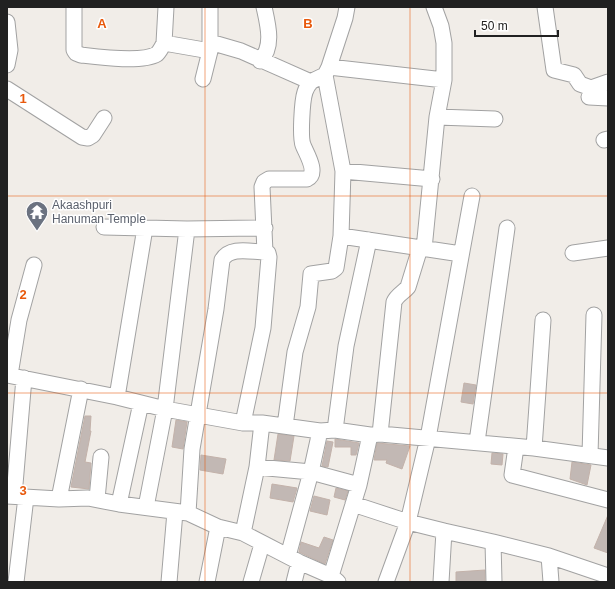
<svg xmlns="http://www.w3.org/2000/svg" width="615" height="589" font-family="Helvetica,sans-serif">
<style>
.building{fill:#c2b8b4;stroke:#c3b2aa}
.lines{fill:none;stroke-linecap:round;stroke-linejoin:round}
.minor-casing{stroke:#a2a2a2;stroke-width:17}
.minor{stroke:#fff;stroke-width:15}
.grid{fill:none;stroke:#e8590c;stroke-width:1;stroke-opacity:0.55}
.labels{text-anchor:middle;stroke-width:3;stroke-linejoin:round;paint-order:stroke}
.worship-label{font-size:12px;fill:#5b616d;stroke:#fff;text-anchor:start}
.grid-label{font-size:13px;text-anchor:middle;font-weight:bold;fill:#e8590c;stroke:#fff;stroke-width:3;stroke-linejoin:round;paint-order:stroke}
</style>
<rect width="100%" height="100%" fill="#f1ede8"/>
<path class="building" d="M464 383 476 385 473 404 461 402Z
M85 416H91L90 431H91L85 462 91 463 89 489 71 487Z
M176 420 187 422 183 449 172 447Z
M278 434 294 436 290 461 274 460Z
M335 439 359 443 356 455H351V447H335Z
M327 441 333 442 328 467 322 466Z
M377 443 410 446 402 469 386 463 387 460H374Z
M492 453 503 454 502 465 491 464Z
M201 455 226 459 223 474 200 470Z
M572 462 591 465 587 485 570 479Z
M272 484 297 488 293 502 270 498Z
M336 488 348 491 345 500 334 497Z
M314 496 330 500 327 515 310 511Z
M608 515V553L594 548Z
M324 537 333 540 325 564 299 552 301 542 319 548Z
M485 570V582H456V572Z"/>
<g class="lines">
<g class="minor-casing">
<path id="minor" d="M74 7V50L76 53 81 55C98 57 142 63 157 54 160 51 162 47 164 43
M166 7 164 43 210 51
M545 7 554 70 574 75 580 84 591 88 608 82
M7 22 10 50 7 65
M210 42V7
M260 61C274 47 268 25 264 7
M329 67 444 80
M203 79 210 51V42L241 51 311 82
M7 89 82 137 88 138 93 135 104 118
M589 97 608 98
M437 117 495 119
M604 140 608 139
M343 171 432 179
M104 227 187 229 165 409 146 507
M187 229 265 228
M341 236 461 254
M424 249 437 117 444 80V43L441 26 434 7
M573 253 608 248
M7 375 117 397 165 409 243 423H262L320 431 335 430 370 435 380 434 534 448 608 458
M10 375 19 320 34 265
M117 397 145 228
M243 423 263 328 269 257 268 253 265 252 262 187 264 182 269 179H307C319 173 306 153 303 145 300 137 302 101 305 92 306 89 309 84 311 82 315 79 321 77 325 75
M285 426 295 352 308 307 311 274 332 271 336 268 341 236 343 171 325 75 329 67 345 18 347 7
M335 430 346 346 369 240
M380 434 394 302C397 295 403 293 408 287L420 248
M477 442 507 228
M516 447 512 475 608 500
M534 448 543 320
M590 455 594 315
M257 467 311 472 359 485
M7 496 59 499 88 498 119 504 188 513 218 527 243 533 299 562 331 576 338 582
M14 496 24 378
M59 499 81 389
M97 499 101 457
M119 504 141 403
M353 504 408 522 444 531
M188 513 192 449 216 309 222 260C230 246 251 252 265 252
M243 533 257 467 262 423
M288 556 311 472 320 431
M549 556 551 582
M331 576 359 485 370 435
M16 582 26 497
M169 582 175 512
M207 582 218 527
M251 582 262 544
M294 582 299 562
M386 582 408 522 428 438 472 196
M441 582 444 531 493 542
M494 582 493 542 549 556 608 576"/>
</g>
<use href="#minor" class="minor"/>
</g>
<path class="grid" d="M205 7V582M410 7V582M7 196H608M7 393H608"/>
<defs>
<g id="temple-pin" transform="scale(1.15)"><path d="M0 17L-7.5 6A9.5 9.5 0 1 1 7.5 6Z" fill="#6b7280" stroke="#fff"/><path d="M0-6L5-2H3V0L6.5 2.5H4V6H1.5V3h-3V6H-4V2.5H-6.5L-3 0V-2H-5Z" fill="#fff"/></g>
</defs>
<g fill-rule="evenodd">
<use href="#temple-pin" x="37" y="212"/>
</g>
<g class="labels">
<g class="worship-label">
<text x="52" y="209">Akaashpuri<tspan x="52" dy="14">Hanuman Temple</tspan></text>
</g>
</g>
<g class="grid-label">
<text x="102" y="28">A</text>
<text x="308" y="28">B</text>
<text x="23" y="103">1</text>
<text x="23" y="299">2</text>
<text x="23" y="495">3</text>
</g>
<rect width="615" height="589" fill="none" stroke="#212121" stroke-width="16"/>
<path d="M475 30v6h83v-6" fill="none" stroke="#212121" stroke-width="2"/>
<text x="481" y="30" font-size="12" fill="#212121" stroke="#ffffff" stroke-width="3" paint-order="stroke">50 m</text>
</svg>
